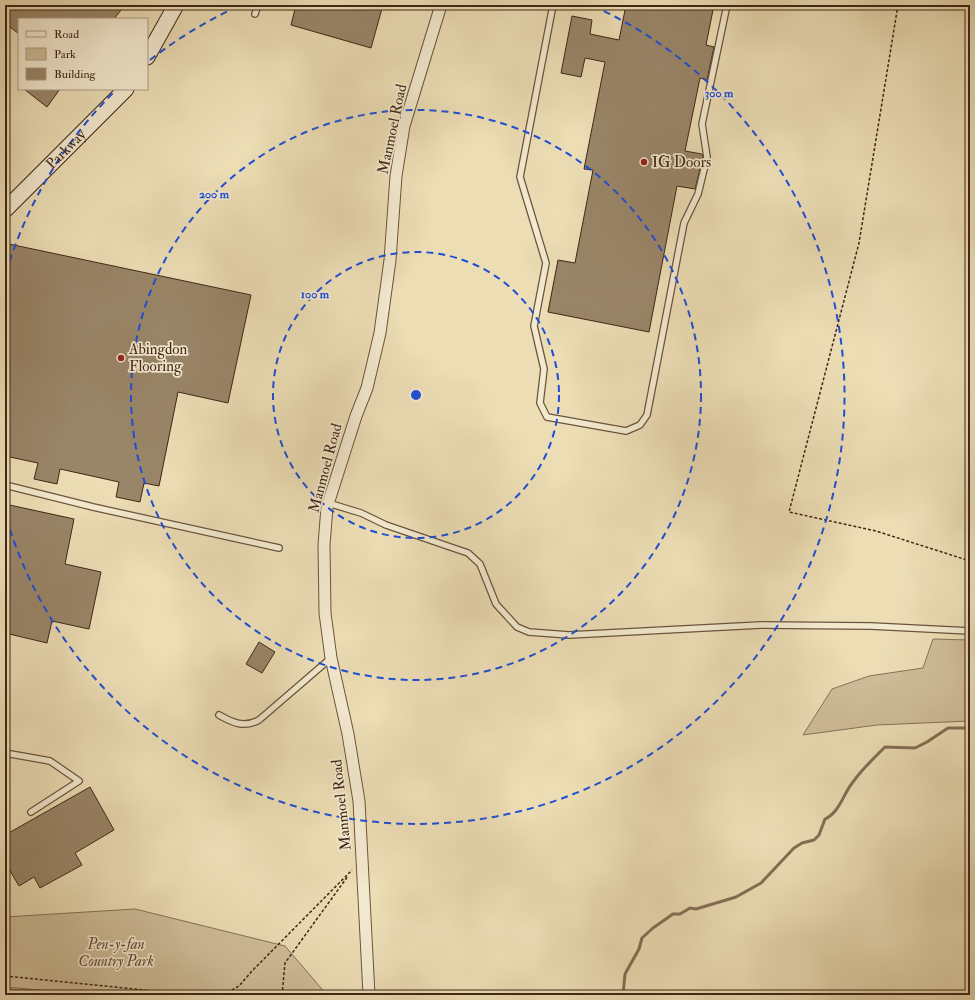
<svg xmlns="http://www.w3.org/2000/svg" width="975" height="1000" font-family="'IM FELL Double Pica',serif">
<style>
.green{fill:#cfbe9a;stroke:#877258}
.water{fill:#b19f7f;stroke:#836f55}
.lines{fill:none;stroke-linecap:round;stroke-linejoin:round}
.shore{stroke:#78624a;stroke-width:1}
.stream{stroke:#836f55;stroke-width:3}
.building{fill:#998568;stroke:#3f2615}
.lane-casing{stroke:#6a543d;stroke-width:8}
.street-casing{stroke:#6a543d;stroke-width:13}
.secondary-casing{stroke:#3f2615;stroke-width:17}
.path{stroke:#3f2615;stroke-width:1.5;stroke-dasharray:3 2;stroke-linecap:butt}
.lane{stroke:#f3e9cf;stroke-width:5.5}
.street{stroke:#f3e9cf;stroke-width:11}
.secondary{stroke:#f3e9cf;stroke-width:15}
.ring{fill:none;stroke:#1d4ed8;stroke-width:2;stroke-dasharray:7 5}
.poi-dot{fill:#8f2418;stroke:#f3e9cf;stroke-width:1.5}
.labels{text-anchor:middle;stroke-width:3.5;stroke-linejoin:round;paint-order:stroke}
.street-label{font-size:15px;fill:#3f2615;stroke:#f3e9cf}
.poi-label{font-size:15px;fill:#3f2615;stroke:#f3e9cf;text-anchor:start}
.park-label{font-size:15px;font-style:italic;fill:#634c36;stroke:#f3e9cf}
.centre{fill:#1d4ed8;stroke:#f3e9cf;stroke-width:2}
.ring-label{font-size:12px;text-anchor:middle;font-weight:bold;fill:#1d4ed8;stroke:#f3e9cf;stroke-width:3.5;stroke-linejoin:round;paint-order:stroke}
</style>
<rect width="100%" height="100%" fill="#ecddb5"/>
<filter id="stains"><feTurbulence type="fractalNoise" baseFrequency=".005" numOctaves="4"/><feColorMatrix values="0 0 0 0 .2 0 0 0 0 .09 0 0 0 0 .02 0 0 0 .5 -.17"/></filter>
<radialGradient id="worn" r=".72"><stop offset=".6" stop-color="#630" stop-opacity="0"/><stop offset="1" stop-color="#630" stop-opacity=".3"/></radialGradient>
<path class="green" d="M933 639 970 640V721L877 725 803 735 832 689 869 676 923 668Z
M135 909 285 946 327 995H5V917Z"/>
<path class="water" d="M5 987 100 995H5Z"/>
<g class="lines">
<path class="shore" d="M5 991 55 995"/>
<path class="stream" d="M623 995 625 974 639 949 642 938 653 928 673 914H680L690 908 696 909 736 897 761 883 794 848 802 843 814 840 819 835 825 819C840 812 843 794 853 782 862 769 874 758 885 747L915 748 927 742 948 728H970"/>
</g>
<path class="building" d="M5 5H125L114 19H19V34L5 23Z
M296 5H383L371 48 291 25Z
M626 5H714L706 45 714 47 707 80 700 78 685 151 702 154 703 157 695 189 677 186 649 332 548 312 558 260 575 263 593 170 584 169 605 62 585 58 581 77 561 73 572 16 592 20 590 34 619 40Z
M24 89H60L47 107Z
M9 244 251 295 228 403 178 392 159 486 144 483 140 502 116 497 119 482 60 469 57 484 34 479 38 463 5 456V265Z
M5 504 74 519 65 564 101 572 89 629 52 621 47 643 5 633Z
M259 642 275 652 262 673 246 664Z
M90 787 114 830 75 853 82 865 40 888 34 877 19 886 5 862V835Z"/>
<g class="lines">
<g class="lane-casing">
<path id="lane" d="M553 5 520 177 546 263 534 326 544 369 540 403 547 417 626 431 640 425 647 415 684 223 698 194 707 157 702 124 727 5
M255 14 258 5
M5 485 93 507 279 548
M328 503 361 513 386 525 468 553 480 564 496 604 517 627 529 632 569 635 761 625 871 626 970 631
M219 715C233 723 244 728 259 720L331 658
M5 753 50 761 79 781 31 812"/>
</g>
<g class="street-casing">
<path id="street" d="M369 995 359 801 348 734 331 658 325 613 324 545 327 507 356 416 367 388 380 333 390 260 396 176 404 126 441 5"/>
</g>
<g class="secondary-casing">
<g id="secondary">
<path d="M147 57 176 5"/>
<path id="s1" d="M5 210 126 89"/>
</g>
</g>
<path class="path" d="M898 5 859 243 789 512 876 531 970 561
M5 976 194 995
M223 995 239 986 252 971 352 870
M282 995 285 963 348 876"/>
<use href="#lane" class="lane"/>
<use href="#street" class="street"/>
<use href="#secondary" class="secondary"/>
</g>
<g class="ring">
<circle cx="416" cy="395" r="143"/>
<circle cx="416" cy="395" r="285"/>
<path d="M6 273A428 428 0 0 1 116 90M150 60A428 428 0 0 1 239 6M593 6A428 428 0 1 1 6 517"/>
</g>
<g class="poi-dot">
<circle cx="644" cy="162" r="4"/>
<circle cx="121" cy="358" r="4"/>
</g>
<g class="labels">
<g class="street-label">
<text transform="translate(392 129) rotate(-78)" y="5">Manmoel Road</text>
<text dy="5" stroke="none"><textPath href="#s1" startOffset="86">Parkway</textPath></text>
<text transform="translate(325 468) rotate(-75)" y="5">Manmoel Road</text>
<text transform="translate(341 805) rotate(-96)" y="5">Manmoel Road</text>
</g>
<g class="poi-label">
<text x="652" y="167">IG Doors</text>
<text x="129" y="354">Abingdon<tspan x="129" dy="17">Flooring</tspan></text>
</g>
<g class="park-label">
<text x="116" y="949">Pen-y-fan<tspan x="116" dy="17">Country Park</tspan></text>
</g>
</g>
<circle cx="416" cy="395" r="6" class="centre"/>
<g class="ring-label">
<text x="719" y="97">300 m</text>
<text x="214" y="198">200 m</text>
<text x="315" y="298">100 m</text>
</g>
<rect width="975" height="1000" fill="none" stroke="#ecddb5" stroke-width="20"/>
<rect x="6" y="6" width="963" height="988" fill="none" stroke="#3f2615" stroke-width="2"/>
<rect x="10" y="10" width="955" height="980" fill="none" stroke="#3f2615"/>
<rect x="18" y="18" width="130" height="72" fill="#f3e9cf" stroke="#ab9b85"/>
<rect x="26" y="31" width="20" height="6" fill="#f3e9cf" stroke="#ab9b85"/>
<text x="54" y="38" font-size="12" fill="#3f2615">Road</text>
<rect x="26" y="48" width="20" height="12" fill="#cfbe9a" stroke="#ab9b85"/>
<text x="54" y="58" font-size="12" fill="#3f2615">Park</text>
<rect x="26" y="68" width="20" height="12" fill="#998568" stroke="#ab9b85"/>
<text x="54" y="78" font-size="12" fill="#3f2615">Building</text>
<rect width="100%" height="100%" filter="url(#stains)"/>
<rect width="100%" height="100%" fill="url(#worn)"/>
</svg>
